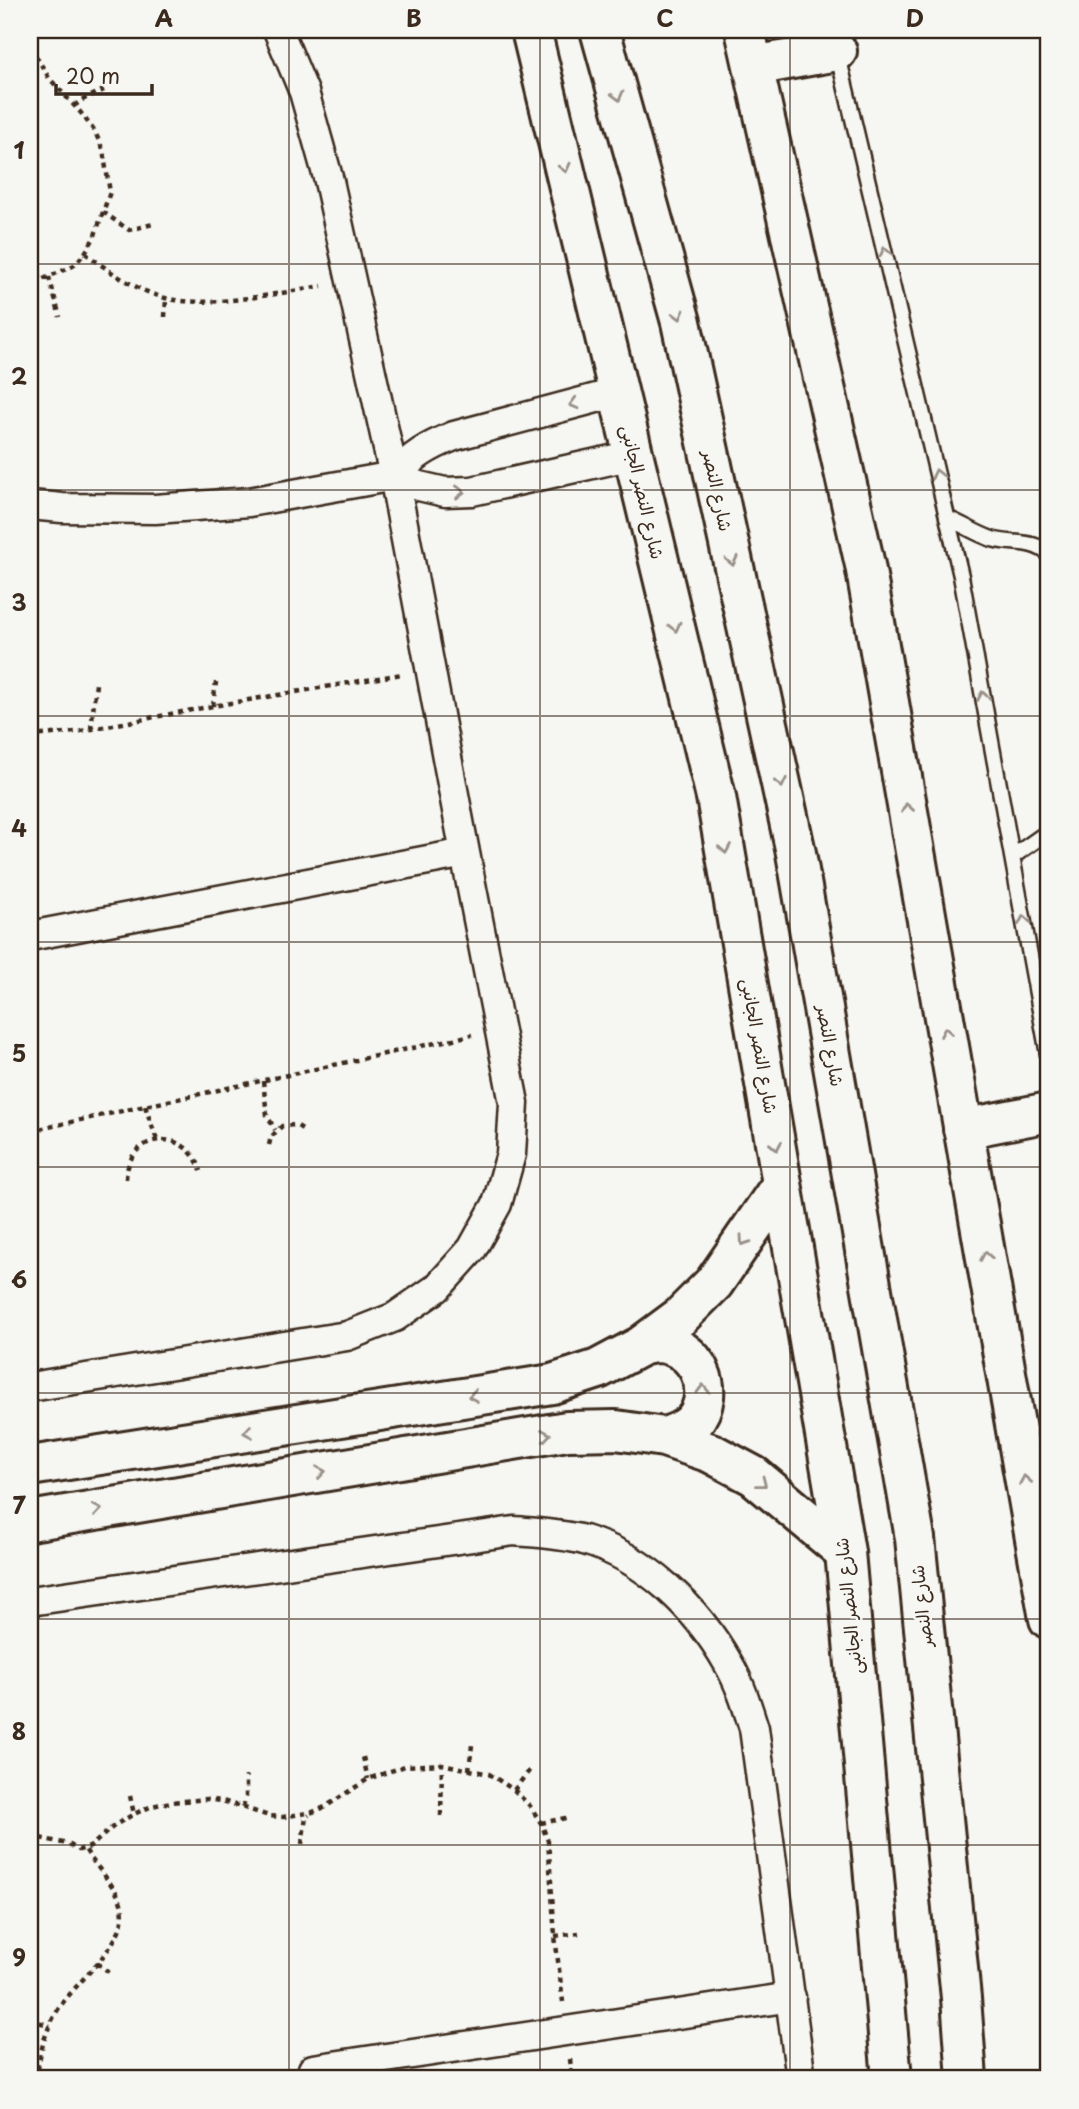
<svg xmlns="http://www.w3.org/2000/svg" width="1079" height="2109" font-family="'Playpen Sans','Playpen Sans Arabic',sans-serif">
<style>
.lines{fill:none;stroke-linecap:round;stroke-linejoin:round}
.lane-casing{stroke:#3b2a1e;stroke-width:19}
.street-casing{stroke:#3b2a1e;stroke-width:33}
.secondary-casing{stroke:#3b2a1e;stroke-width:44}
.primary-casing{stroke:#3b2a1e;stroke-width:44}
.path{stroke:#3b2a1e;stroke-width:4.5;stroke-dasharray:5 5;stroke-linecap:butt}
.lane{stroke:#f6f6f2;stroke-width:14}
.street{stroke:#f6f6f2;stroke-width:28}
.secondary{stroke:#f6f6f2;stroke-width:38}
.primary{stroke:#f6f6f2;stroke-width:38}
.oneway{stroke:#989088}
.grid{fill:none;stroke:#3b2a1e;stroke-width:2;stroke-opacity:0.55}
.labels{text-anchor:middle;stroke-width:5;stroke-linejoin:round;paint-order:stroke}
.street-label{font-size:18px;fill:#3b2a1e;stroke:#f6f6f2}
.neatline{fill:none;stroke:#3b2a1e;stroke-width:2.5}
.grid-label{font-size:23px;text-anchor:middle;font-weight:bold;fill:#3b2a1e}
</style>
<rect width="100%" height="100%" fill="#f6f6f2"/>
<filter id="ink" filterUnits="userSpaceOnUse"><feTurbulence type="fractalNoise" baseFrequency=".0143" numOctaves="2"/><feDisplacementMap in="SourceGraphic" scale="14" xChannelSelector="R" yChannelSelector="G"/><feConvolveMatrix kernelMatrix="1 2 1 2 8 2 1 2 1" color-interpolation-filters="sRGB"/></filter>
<g filter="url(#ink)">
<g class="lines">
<g class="lane-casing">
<path id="lane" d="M832 30 961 576 1049 1060
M947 518C962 524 977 534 992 539 1012 545 1033 539 1049 554
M1012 857 1049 831"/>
</g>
<g class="street-casing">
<path id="street" d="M394 476C414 455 427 447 454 436L619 392
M30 505 62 508 155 509 249 502 394 476 419 486 445 492 472 491 633 455
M30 936 465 853
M30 1387 347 1336 395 1317 437 1288 472 1249 497 1204 511 1154 514 1103 465 853 394 476 329 181 304 92 278 30
M30 1601 514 1531C538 1533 561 1534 584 1540 646 1558 697 1608 728 1663 740 1683 747 1706 754 1728L801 2079
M313 2069 791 1997"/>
</g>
<g class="secondary-casing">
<path id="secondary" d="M531 30 716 797 845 1552 892 2079
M641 1346C646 1345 652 1343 657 1343 697 1344 719 1392 693 1422 685 1430 675 1434 664 1437
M30 1466 552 1384 598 1369 641 1346 680 1317 714 1283 782 1184
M30 1521 567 1431 616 1430 664 1437 711 1453 754 1476 845 1552"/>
</g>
<g class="primary-casing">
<path id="primary" d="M600 30 681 322 796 853 915 1538 961 1998 967 2079
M745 30 865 565 1049 1619
M753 66 837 51
M963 1129 1049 1112"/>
</g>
<path class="path" d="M30 37 36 56 49 78 81 113 95 132 103 150 110 192 94 238 85 253 73 266 30 285
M74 106 86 98 104 90
M103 212 129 230 153 224
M85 253C109 271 135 290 165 298 207 309 279 293 322 286
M49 277 60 317
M165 317 166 298
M213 706 216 682
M91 729 96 684
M30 736 76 732 213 706 402 674
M263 1081 267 1115 275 1130
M145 1106 157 1140
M30 1131 472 1035
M269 1145 271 1137 282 1126 296 1125 302 1129
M126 1179C128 1131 187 1126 201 1171
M363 1757 368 1779
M469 1770 472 1745
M514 1790 532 1767
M130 1796 134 1814
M243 1807 246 1797V1776
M441 1816 442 1764
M541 1823 570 1817
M30 1836 68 1844 79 1850 90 1847 115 1825 134 1814 152 1806 171 1802 208 1799 226 1802 269 1816 283 1817 313 1812 325 1807 368 1779 405 1766 442 1764 489 1774 514 1790 530 1806 541 1823 548 1841 555 1936 563 2002
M302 1844 306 1817 309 1815
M555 1936 579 1933
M97 1963 113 1975
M30 2019 50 2026
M570 2059 572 2079
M37 2079C39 2055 44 2034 56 2013 72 1984 130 1942 122 1907 118 1887 95 1867 85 1849"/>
<use href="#lane" class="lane"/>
<use href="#street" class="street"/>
<use href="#secondary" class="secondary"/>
<use href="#primary" class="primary"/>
</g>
<defs><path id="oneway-chevron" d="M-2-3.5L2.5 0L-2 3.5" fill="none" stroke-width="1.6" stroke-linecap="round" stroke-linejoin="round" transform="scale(1.75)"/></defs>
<g class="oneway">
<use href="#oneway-chevron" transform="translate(618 96) rotate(75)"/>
<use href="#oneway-chevron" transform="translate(565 168) rotate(76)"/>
<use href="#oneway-chevron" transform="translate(885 252) rotate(-103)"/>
<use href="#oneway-chevron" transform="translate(679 315) rotate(75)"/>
<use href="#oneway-chevron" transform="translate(574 404) rotate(165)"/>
<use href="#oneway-chevron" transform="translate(937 474) rotate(-103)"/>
<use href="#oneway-chevron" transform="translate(460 492) rotate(-1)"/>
<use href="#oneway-chevron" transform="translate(732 561) rotate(78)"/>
<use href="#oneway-chevron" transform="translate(675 627) rotate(76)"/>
<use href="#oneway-chevron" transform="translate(983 696) rotate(-100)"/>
<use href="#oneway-chevron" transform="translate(781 783) rotate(78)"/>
<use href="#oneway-chevron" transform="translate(907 808) rotate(-100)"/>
<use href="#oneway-chevron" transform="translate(725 849) rotate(80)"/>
<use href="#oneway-chevron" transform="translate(1024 920) rotate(-100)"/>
<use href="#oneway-chevron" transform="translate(946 1032) rotate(-100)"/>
<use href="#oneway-chevron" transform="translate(776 1146) rotate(80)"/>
<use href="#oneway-chevron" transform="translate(744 1241) rotate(125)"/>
<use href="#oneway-chevron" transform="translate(986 1256) rotate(-100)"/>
<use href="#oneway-chevron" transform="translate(703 1389) rotate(-91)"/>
<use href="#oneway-chevron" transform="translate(473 1396) rotate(171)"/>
<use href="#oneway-chevron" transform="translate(248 1432) rotate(171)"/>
<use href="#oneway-chevron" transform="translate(546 1435) rotate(-9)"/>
<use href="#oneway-chevron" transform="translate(321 1472) rotate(-9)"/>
<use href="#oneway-chevron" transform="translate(1025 1480) rotate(-100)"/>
<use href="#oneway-chevron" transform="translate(762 1483) rotate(38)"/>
<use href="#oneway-chevron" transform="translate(97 1510) rotate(-9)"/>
</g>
</g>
<path class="grid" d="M289 30V2079M540 30V2079M790 30V2079M30 264H1049M30 490H1049M30 716H1049M30 942H1049M30 1167H1049M30 1393H1049M30 1619H1049M30 1845H1049"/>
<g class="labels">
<g class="street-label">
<text transform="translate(717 491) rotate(78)" y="6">شارع النصر</text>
<text transform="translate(642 492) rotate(77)" y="6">شارع النصر الجانبى</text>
<text transform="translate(759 1046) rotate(80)" y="6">شارع النصر الجانبى</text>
<text transform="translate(830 1046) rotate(80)" y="6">شارع النصر</text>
<text transform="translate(849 1606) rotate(-96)" y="6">شارع النصر الجانبى</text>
<text transform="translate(922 1606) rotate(-96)" y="6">شارع النصر</text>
</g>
</g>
<rect width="1079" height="2109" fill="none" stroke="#f6f6f2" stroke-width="77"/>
<path d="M56 84v10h96v-10" fill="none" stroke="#3b2a1e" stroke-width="3.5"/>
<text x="66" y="84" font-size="21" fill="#3b2a1e" stroke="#f6f6f2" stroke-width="5" paint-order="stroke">20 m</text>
<rect x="38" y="38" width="1002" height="2032" class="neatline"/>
<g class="grid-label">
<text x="164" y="27">A</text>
<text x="414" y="27">B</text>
<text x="665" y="27">C</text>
<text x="915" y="27">D</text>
<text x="19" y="159">1</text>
<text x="19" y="385">2</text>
<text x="19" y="611">3</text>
<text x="19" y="837">4</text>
<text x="19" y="1062">5</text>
<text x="19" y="1288">6</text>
<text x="19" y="1514">7</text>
<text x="19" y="1740">8</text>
<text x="19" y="1966">9</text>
</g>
</svg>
